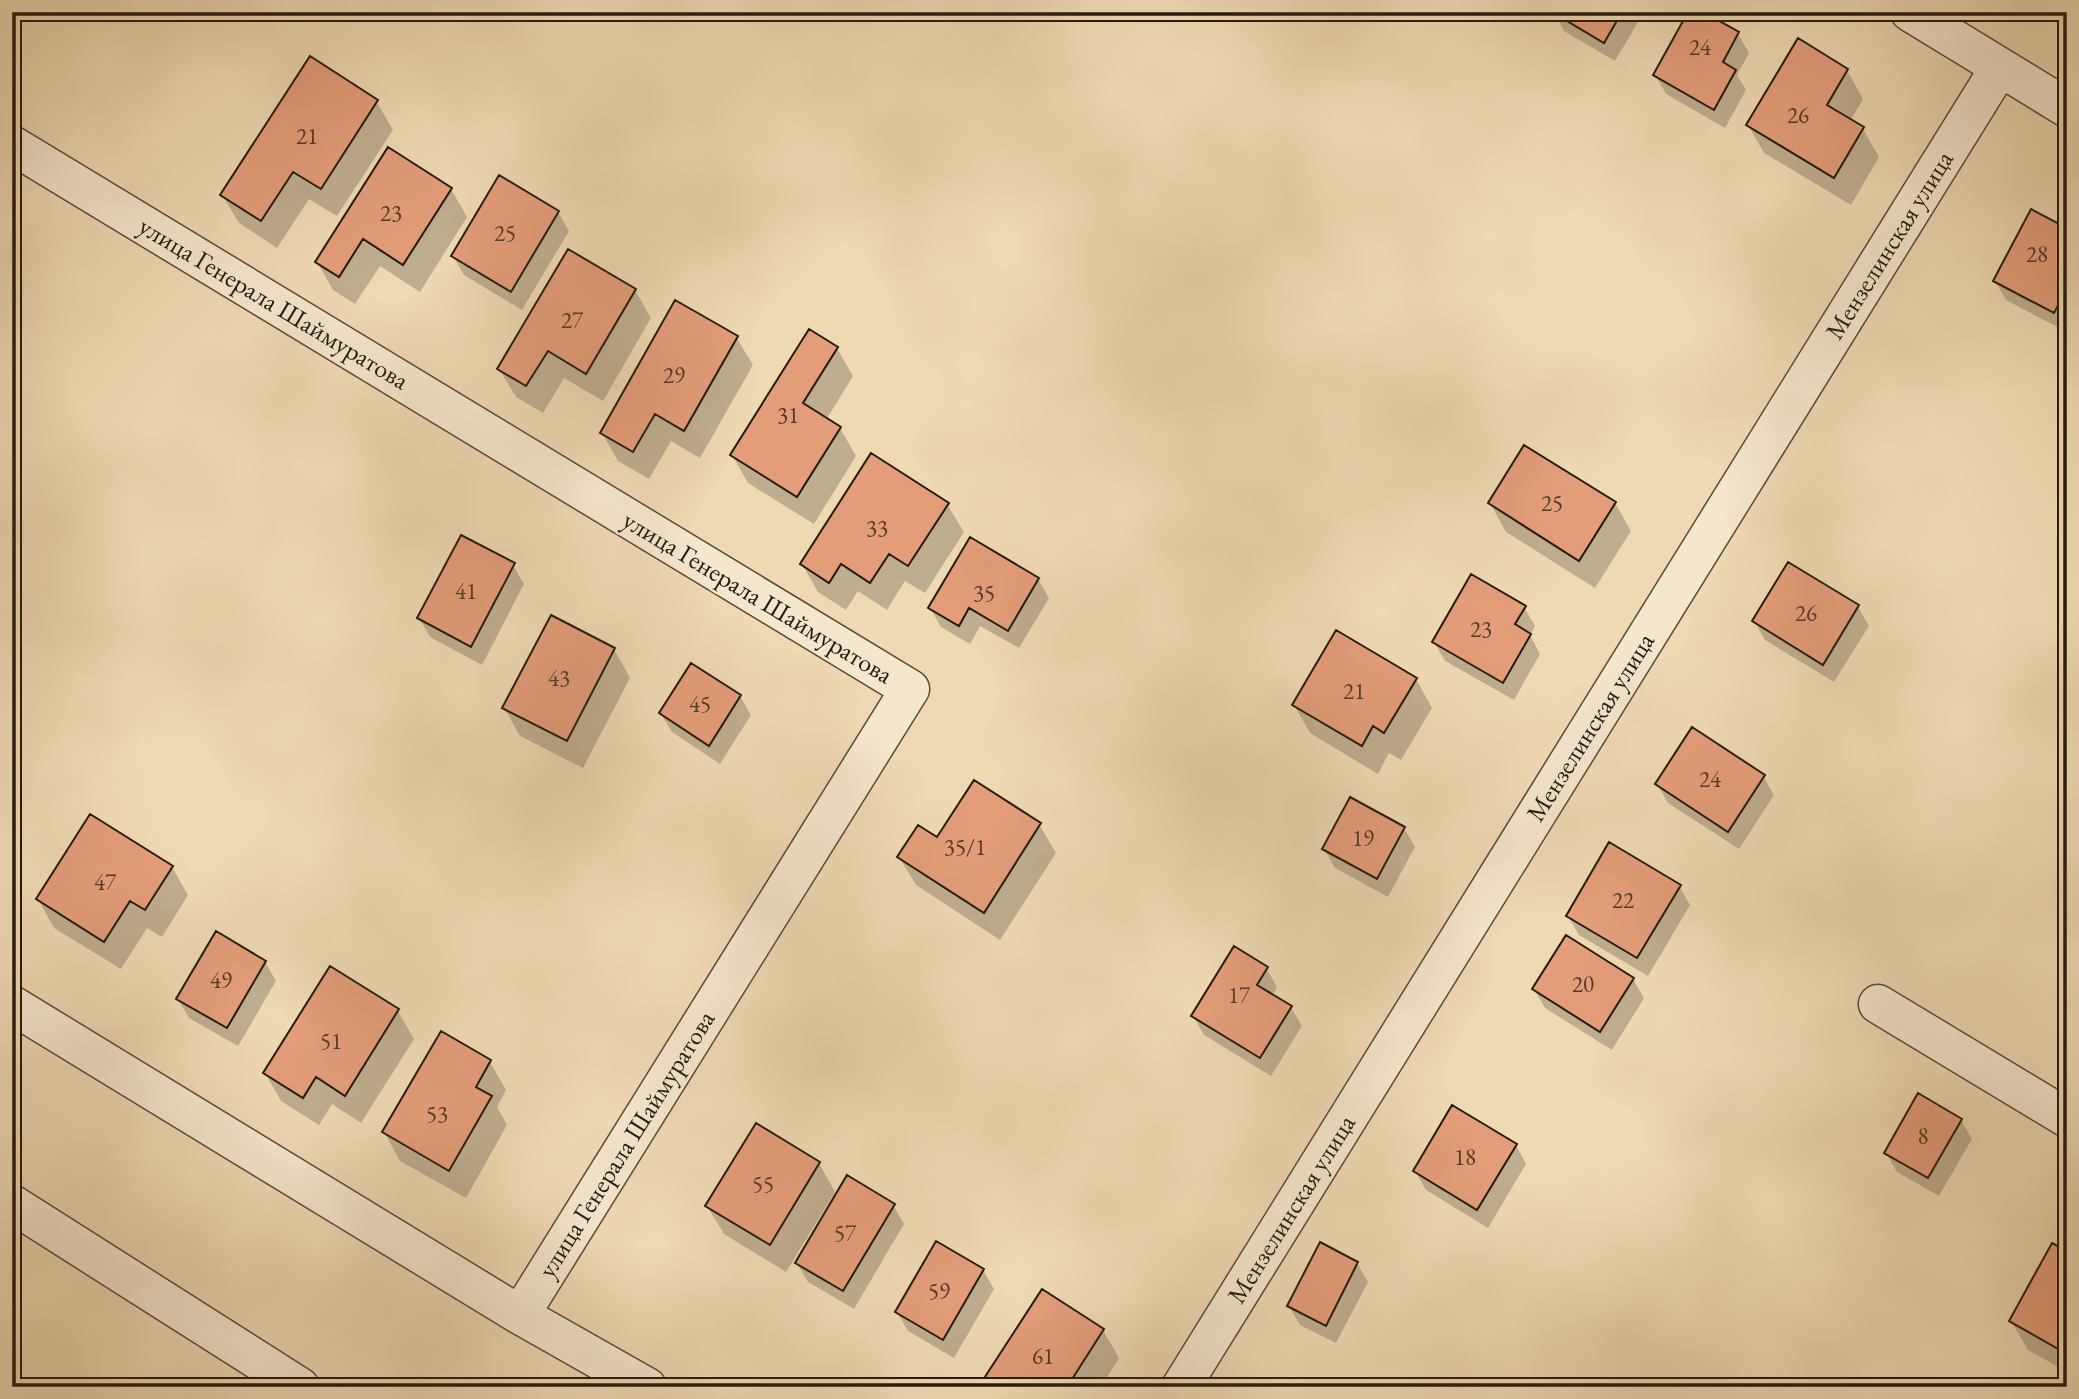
<svg xmlns="http://www.w3.org/2000/svg" width="2079" height="1399" font-family="'EB Garamond',serif">
<style>
.shadow{fill:#0003}
.building{fill:#e39d79;stroke:#261a0e;stroke-width:2}
.lines{fill:none;stroke-linecap:round;stroke-linejoin:round}
.minor-casing{stroke:#584a37;stroke-width:41}
.minor{stroke:#f5e6ce;stroke-width:38}
.labels{text-anchor:middle;stroke-width:5;stroke-linejoin:round;paint-order:stroke}
.number-label{font-size:23px;fill:#553b29}
.street-label{font-size:26px;fill:#261a0e;stroke:#f5e6ce}
</style>
<rect width="100%" height="100%" fill="#efd9b3"/>
<filter id="stains"><feTurbulence type="fractalNoise" baseFrequency=".00286" numOctaves="4"/><feColorMatrix values="0 0 0 0 .2 0 0 0 0 .09 0 0 0 0 .02 0 0 0 .5 -.17"/></filter>
<radialGradient id="worn" r=".72"><stop offset=".6" stop-color="#630" stop-opacity="0"/><stop offset="1" stop-color="#630" stop-opacity=".3"/></radialGradient>
<path class="shadow" d="M1554 12H1644L1615 61 1564 31Z
M1738 34 1749 53 1737 75 1746 90 1725 128 1666 94 1655 75Z
M1847 70 1863 99 1850 121 1863 129 1879 157 1851 205 1764 153 1748 125Z
M376 101 393 130 337 216 309 199 277 248 239 223 222 195Z
M451 189 467 217 420 292 380 266 355 304 333 290 317 262Z
M558 212 569 231 522 310 464 275 453 256Z
M2067 230V327L2065 331 2006 300 1995 281Z
M635 290 651 318 603 401 564 378 543 413 516 397 499 369Z
M736 337 753 365 700 458 671 441 649 479 618 461 602 433Z
M837 348 853 376 826 420 840 428 856 456 814 524 748 483 732 455Z
M1490 503H1615L1631 531 1595 588 1506 532Z
M947 504 964 532 925 593 905 581 887 610 858 591 846 610 818 592 802 564Z
M513 565 524 584 482 665 430 637 419 618Z
M1038 579 1049 598 1019 648 980 626 970 644 941 627 930 608Z
M1524 607 1535 626 1530 635 1540 654 1514 700 1445 661 1434 642Z
M1858 607 1869 626 1834 682 1765 640 1754 621Z
M614 649 630 678 583 768 520 736 504 708Z
M1416 679 1432 708 1401 760 1389 753 1378 774 1310 733 1294 705Z
M740 696 751 715 720 764 672 732 661 714Z
M1763 776 1774 795 1739 849 1668 803 1657 784Z
M1039 824 1056 853 1000 940 916 885 899 857Z
M1404 828 1415 847 1388 897 1335 868 1324 849Z
M172 867 188 895 162 937 147 928 121 969 54 928 38 899Z
M1679 886 1690 905 1648 976 1579 935 1568 916Z
M265 962 276 981 238 1046 189 1018 178 999Z
M1266 968 1277 987 1272 996 1291 1007 1302 1026 1271 1076 1204 1035 1193 1016Z
M1633 979 1644 998 1612 1050 1545 1008 1534 989Z
M398 1011 414 1039 361 1123 332 1104 319 1125 281 1101 265 1073Z
M490 1062 506 1090 497 1107 507 1125 466 1198 400 1161 384 1132Z
M1961 1120 1972 1139 1939 1196 1897 1172 1886 1153Z
M1516 1145 1526 1164 1488 1228 1426 1190 1415 1171Z
M819 1163 835 1192 786 1272 724 1234 707 1206Z
M893 1205 904 1224 854 1309 808 1282 797 1263Z
M936 1243 983 1270 994 1289 954 1358 908 1331 897 1312Z
M2067 1253V1372L2028 1350 2011 1321Z
M1357 1263 1368 1282 1336 1343 1300 1325 1289 1306Z
M1103 1330 1119 1358 1101 1387H985L983 1383Z
M1263 1379 1276 1387H1259Z"/>
<path class="building" d="M1552 12H1622L1604 43Z
M1688 12H1703L1739 32 1723 62 1736 70 1714 110 1653 75Z
M1798 38 1848 69 1827 105 1864 127 1834 178 1746 125Z
M310 56 378 100 321 189 293 172 261 221 220 195Z
M388 147 452 188 403 265 363 239 339 277 315 262Z
M499 175 559 211 511 292 451 256Z
M2031 209 2067 228V289L2054 313 1993 281Z
M568 249 636 289 586 374 548 351 526 386 497 369Z
M675 300 738 336 684 431 655 414 633 452 600 433Z
M809 329 838 347 803 403 841 427 797 497 730 455Z
M1524 445 1616 502 1579 561 1488 503Z
M871 453 949 503 908 566 889 554 870 583 841 564 829 583 800 564Z
M461 535 515 563 471 647 417 618Z
M970 537 1039 578 1008 631 969 608 959 626 928 608Z
M1788 562 1859 605 1823 665 1752 621Z
M1471 574 1526 606 1515 624 1531 634 1503 683 1432 642Z
M551 615 615 648 567 741 502 708Z
M1336 630 1417 678 1384 733 1373 726 1362 746 1292 705Z
M691 663 741 695 709 746 659 713Z
M1692 727 1765 775 1728 832 1655 784Z
M974 780 1041 823 984 913 897 857 918 825 937 837Z
M1350 797 1405 827 1377 879 1322 849Z
M90 814 173 866 145 910 130 901 104 942 36 899Z
M1609 842 1681 885 1637 958 1566 916Z
M216 931 266 961 227 1028 176 999Z
M1566 935 1634 978 1600 1032 1532 989Z
M1234 946 1268 967 1257 985 1292 1006 1260 1058 1191 1016Z
M330 966 399 1009 345 1096 316 1077 303 1098 263 1073Z
M441 1031 491 1060 476 1087 492 1096 449 1171 382 1132Z
M1918 1093 1962 1119 1928 1178 1884 1153Z
M1452 1105 1517 1144 1477 1210 1413 1171Z
M756 1123 820 1162 770 1245 705 1206Z
M847 1175 895 1204 843 1291 795 1263Z
M936 1241 984 1269 943 1340 895 1312Z
M1320 1242 1358 1262 1326 1326 1287 1306Z
M2052 1243 2067 1251V1354L2009 1321Z
M1042 1289 1104 1329 1067 1387H987L981 1383Z"/>
<g class="lines">
<g class="minor-casing">
<path id="minor" d="M1910 12 2067 108
M12 145 910 689 520 1315
M1878 1004 2067 1118
M12 1005 520 1315 647 1387
M12 1204 300 1387
M1181 1387 2000 67"/>
</g>
<use href="#minor" class="minor"/>
</g>
<g class="labels">
<g class="number-label">
<text x="1700" y="55">24</text>
<text x="1798" y="123">26</text>
<text x="307" y="144">21</text>
<text x="391" y="221">23</text>
<text x="505" y="241">25</text>
<text x="2037" y="262">28</text>
<text x="572" y="328">27</text>
<text x="674" y="383">29</text>
<text x="788" y="423">31</text>
<text x="1552" y="511">25</text>
<text x="877" y="536">33</text>
<text x="466" y="599">41</text>
<text x="984" y="601">35</text>
<text x="1806" y="621">26</text>
<text x="1481" y="637">23</text>
<text x="559" y="686">43</text>
<text x="1354" y="699">21</text>
<text x="700" y="712">45</text>
<text x="1710" y="787">24</text>
<text x="1363" y="846">19</text>
<text x="965" y="855">35/1</text>
<text x="105" y="890">47</text>
<text x="1623" y="908">22</text>
<text x="221" y="988">49</text>
<text x="1583" y="992">20</text>
<text x="1239" y="1003">17</text>
<text x="331" y="1049">51</text>
<text x="437" y="1122">53</text>
<text x="1923" y="1144">8</text>
<text x="1465" y="1165">18</text>
<text x="763" y="1192">55</text>
<text x="845" y="1241">57</text>
<text x="939" y="1299">59</text>
<text x="1043" y="1364">61</text>
</g>
<g class="street-label">
<text transform="translate(1889 245) rotate(-58)" y="9">Мензелинская улица</text>
<text transform="translate(274 303) rotate(31)" y="9">улица Генерала Шаймуратова</text>
<text transform="translate(758 597) rotate(31)" y="9">улица Генерала Шаймуратова</text>
<text transform="translate(1590 727) rotate(-58)" y="9">Мензелинская улица</text>
<text transform="translate(626 1144) rotate(-58)" y="9">улица Генерала Шаймуратова</text>
<text transform="translate(1291 1209) rotate(-58)" y="9">Мензелинская улица</text>
</g>
</g>
<rect width="2079" height="1399" fill="none" stroke="#efd9b3" stroke-width="42"/>
<rect x="14" y="14" width="2051" height="1371" fill="none" stroke="#261a0e" stroke-width="3.5"/>
<rect x="21" y="21" width="2037" height="1357" fill="none" stroke="#261a0e" stroke-width="2"/>
<rect width="100%" height="100%" filter="url(#stains)"/>
<rect width="100%" height="100%" fill="url(#worn)"/>
</svg>
